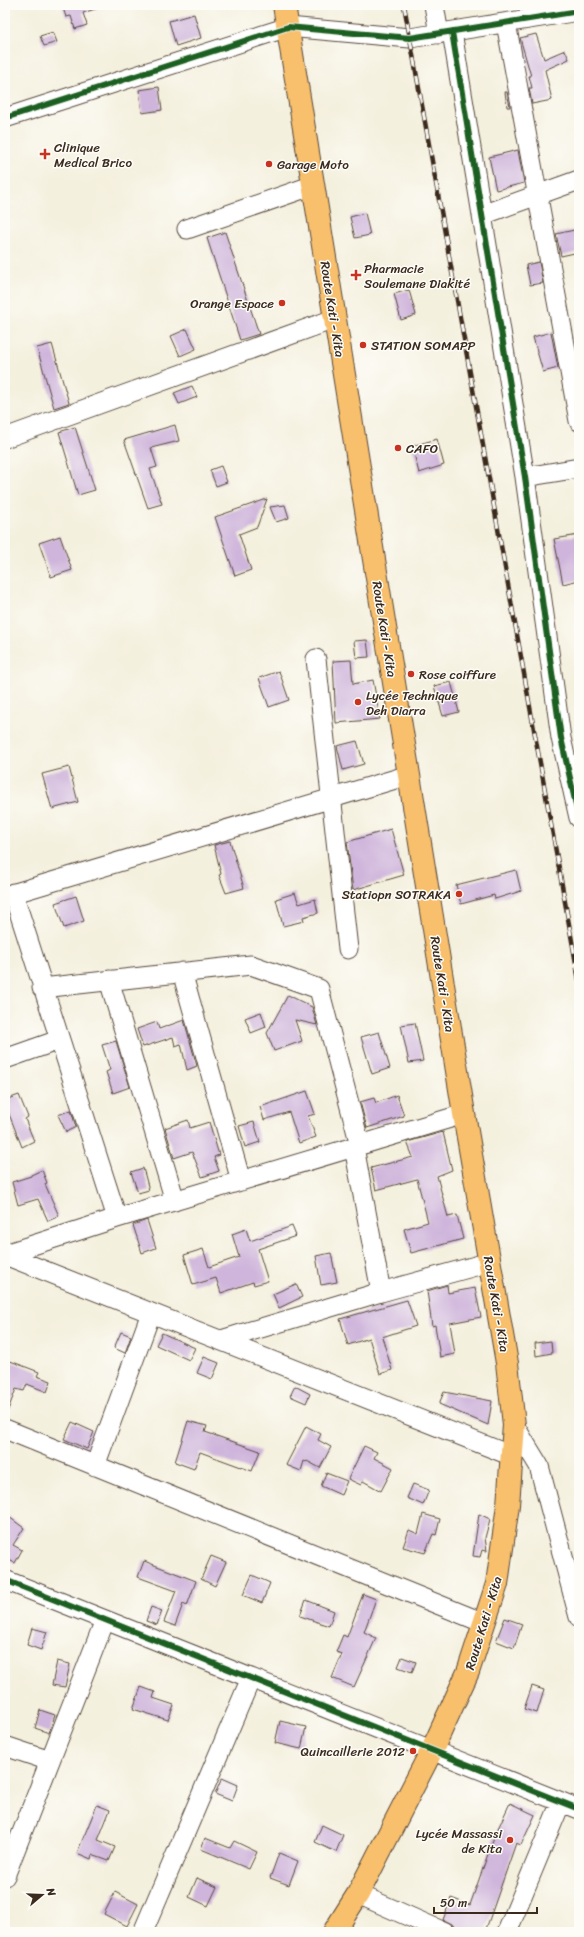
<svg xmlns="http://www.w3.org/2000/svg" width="584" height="1937" font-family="Sriracha,sans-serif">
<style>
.building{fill:#cfb5db}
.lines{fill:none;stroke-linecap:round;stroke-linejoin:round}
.minor-casing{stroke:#57483b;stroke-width:21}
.major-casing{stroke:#57483b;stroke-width:24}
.minor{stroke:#fff;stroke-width:19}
.major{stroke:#f8bf6c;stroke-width:22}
.rail-casing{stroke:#3b2a1e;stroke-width:4.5}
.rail{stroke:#fdfcf7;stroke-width:3;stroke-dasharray:9;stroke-linecap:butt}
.cycleway-casing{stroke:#fdfcf7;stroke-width:8}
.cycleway{stroke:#1b5e20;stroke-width:6}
.poi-dot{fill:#c8321e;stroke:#fdfcf7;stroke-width:1.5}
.labels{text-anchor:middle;stroke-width:3;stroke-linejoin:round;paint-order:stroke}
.poi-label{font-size:13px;fill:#3b2a1e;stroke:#fdfcf7;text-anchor:start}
.street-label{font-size:13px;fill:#3b2a1e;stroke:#fdfcf7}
</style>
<rect width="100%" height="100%" fill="#fdfcf7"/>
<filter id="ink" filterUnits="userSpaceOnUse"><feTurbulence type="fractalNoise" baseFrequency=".025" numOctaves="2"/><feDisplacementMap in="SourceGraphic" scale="8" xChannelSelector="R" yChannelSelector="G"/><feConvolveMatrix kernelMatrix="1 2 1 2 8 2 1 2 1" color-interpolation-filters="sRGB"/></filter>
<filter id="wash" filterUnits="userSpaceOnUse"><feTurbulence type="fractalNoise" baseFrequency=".012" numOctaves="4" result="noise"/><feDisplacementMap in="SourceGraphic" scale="16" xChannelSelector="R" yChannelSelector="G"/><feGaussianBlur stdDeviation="0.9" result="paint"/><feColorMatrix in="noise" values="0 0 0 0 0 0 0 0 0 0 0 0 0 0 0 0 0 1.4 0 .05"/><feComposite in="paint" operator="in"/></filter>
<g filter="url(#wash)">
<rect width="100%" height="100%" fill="#f4f0de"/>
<g id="blocks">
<path class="building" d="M62 5H98V8L83 13 87 25 75 29 71 16 66 17Z
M194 14 201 38 176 46 169 21Z
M53 32 57 42 44 46 40 36Z
M536 34 544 59 565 50 569 59 545 70 552 100 532 104 529 88H532L529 76H531L520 38Z
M159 87 162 110 142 113 139 90Z
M505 92H507L510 107H507Z
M518 150 524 183 496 190 489 157Z
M365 213 370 235 355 238 350 217Z
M579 229V252L561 256 556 234Z
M225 232 259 334 240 340 207 238Z
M539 262 543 283 530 285 526 265Z
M409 290 416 315 401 320 394 294Z
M187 329 196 349 180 356 171 336Z
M551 332 558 368 543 372 533 337Z
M52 344 69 403 54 408 37 348Z
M192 386 197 397 179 404 174 393Z
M175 425 179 441 151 448 157 467 150 469 162 504 148 508 124 440Z
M75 427 95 490 78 495 59 432Z
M437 439 444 465 419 473 412 446Z
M221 466 227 482 216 486 210 470Z
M267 499 257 527 239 534 251 570 235 576 215 517Z
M285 505 289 518 276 522 270 507Z
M579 535V580L563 584 554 539Z
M60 536 72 570 51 577 39 543Z
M367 640 369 657 356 658 354 641Z
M351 660 353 684 373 680 380 719 336 723 333 661Z
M279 671 289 700 269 707 259 678Z
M451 682 459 712 443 716 434 686Z
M357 741 364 764 343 770 337 746Z
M69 767 78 802 52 809 42 774Z
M391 829 404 875 353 890 347 842Z
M230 841 244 888 226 893 219 875 221 874 214 845Z
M516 870 521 891 495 899 494 895 461 904 456 885Z
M295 893 299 904 315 899 318 913 303 917 304 921 283 926 276 899Z
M76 896 84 921 64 928 55 903Z
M288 995 312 1007 317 1025 295 1020 302 1041 274 1051 267 1033Z
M261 1012 266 1027 251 1033 245 1018Z
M184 1020 197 1066 187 1070 181 1044 175 1046 173 1037 143 1047 137 1029 157 1022 159 1029Z
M415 1023 423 1061 409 1063 401 1025Z
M379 1032 390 1068 372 1074 361 1037Z
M116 1041 130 1087 113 1093 106 1072 110 1070 102 1045Z
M307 1091 315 1114 308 1116 316 1137 299 1143 289 1112 264 1120 260 1107Z
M19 1095 28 1117 25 1119 34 1141 22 1147 5 1104V1100Z
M397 1095 404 1116 367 1128 360 1102 374 1098 376 1103Z
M71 1110 76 1127 66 1132 58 1115Z
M188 1120 190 1128 209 1122 219 1155 214 1157 219 1171 202 1177 192 1152 174 1158 165 1128Z
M254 1122 260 1142 245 1147 239 1126Z
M443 1132 452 1170 437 1176 448 1217 457 1215 463 1239 411 1253 404 1229 428 1222 417 1179 376 1190 371 1168 413 1157 407 1142Z
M143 1168 149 1190 138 1193 131 1172Z
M42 1170 47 1183 45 1184 59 1216 48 1221 38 1199 18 1205 12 1182 31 1176V1175Z
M147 1220 156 1248 142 1253 133 1225Z
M292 1226 296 1236 258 1249 268 1281 254 1285 253 1282 221 1293 216 1278 193 1285 184 1255 203 1249 209 1267 239 1257 232 1234 246 1229 250 1241Z
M331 1253 337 1282 321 1285 316 1256Z
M296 1284 302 1297 279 1308 273 1294Z
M447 1285 448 1293 475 1288 481 1317 450 1323 455 1354 440 1357 435 1325 432 1326 427 1291Z
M407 1300 416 1326 382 1337 392 1370 380 1374 369 1338 348 1345 340 1319Z
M121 1332 131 1336 125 1353 114 1348Z
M162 1333 195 1348 189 1360 156 1345Z
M551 1341 552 1353 536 1356 535 1343Z
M204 1357 219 1363 212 1379 197 1373Z
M5 1359 39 1372 37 1376 51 1381 47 1392 27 1384 24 1391 16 1389 6 1415Z
M295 1386 310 1394 306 1403 290 1396Z
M444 1392 492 1401 488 1425 439 1404Z
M188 1421 207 1426 205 1432 260 1451 252 1471 200 1452 194 1469 175 1462Z
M72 1422 94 1432 87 1449 64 1439Z
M306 1426 321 1434 318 1440 331 1447 320 1468 307 1461 306 1462 304 1461 301 1471 286 1465Z
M364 1446 377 1452 374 1458 393 1468 381 1491 363 1481 361 1485 348 1479Z
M326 1473 347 1481 341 1495 321 1486Z
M413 1484 429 1490 423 1505 407 1498Z
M5 1514 24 1528 13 1545 22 1550 15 1563 5 1558Z
M423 1514 440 1519 436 1535 433 1534 425 1553 403 1547 409 1530 418 1534Z
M479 1514 490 1519 485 1538 487 1551 482 1550 480 1557 473 1556Z
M211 1556 226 1562 215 1586 201 1579Z
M144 1561 196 1581 187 1606 183 1604 175 1626 164 1622 176 1591 138 1577Z
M252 1575 270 1583 262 1603 243 1595Z
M363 1594 376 1599 364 1632 376 1638 354 1687 332 1678 342 1654 336 1652 343 1635 347 1637Z
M306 1600 334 1611 329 1626 300 1616Z
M151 1607 162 1611 157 1625 146 1621Z
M505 1618 522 1624 514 1648 496 1641Z
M32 1628 47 1632 41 1650 27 1645Z
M402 1657 416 1662 412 1672 398 1667Z
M57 1661 70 1664 65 1687 52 1685Z
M532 1686 544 1690 537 1713 524 1709Z
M141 1687 155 1692 153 1698 174 1705 168 1720 133 1709Z
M40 1710 55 1715 49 1733 35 1728Z
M280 1721 306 1727 301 1749 275 1743Z
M222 1778 238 1785 232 1801 215 1794Z
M510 1803 535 1815 521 1845 516 1843 485 1932H462L454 1929 453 1925 443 1920 451 1898 470 1905 494 1837Z
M97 1805 110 1810 98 1840 115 1847 109 1861 92 1855 91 1859 77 1853Z
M322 1825 343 1835 336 1852 315 1842Z
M205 1838 230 1848 234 1841 257 1852 249 1869 201 1849Z
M279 1853 298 1861 289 1885 270 1878Z
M197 1878 217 1887 208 1906 189 1897Z
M115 1892 138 1904 127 1926 104 1914Z"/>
</g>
</g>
<g filter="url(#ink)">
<use href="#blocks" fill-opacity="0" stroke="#57483b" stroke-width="1"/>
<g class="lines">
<g class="minor-casing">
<path id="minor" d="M434 5 439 34
M506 23 579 421
M452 32 525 477 561 738 579 818
M5 118 288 27 410 38 579 11
M482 215 579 180
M187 229 314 185
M5 438 334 319
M525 477 579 468
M316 659 348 949
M13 893 117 1218
M5 896 409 775
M182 972 241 1181
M109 980 175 1201
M42 988 251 965 319 989 360 1145
M5 1059 59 1040
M354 1147 381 1292
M5 1254 117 1218 464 1114
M5 1255 512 1456
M221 1340 381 1292 490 1262
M514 1425 539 1466 579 1617
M5 1429 484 1623
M95 1466 151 1313
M5 1580 579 1809
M5 1746 50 1761
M5 1876 105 1620
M358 1894 444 1932
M143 1932 251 1678
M507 1932 561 1802"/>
</g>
<g class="major-casing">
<path id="major" d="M284 5 464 1114 507 1363 514 1425 508 1505 497 1584 468 1672 432 1750 358 1894 334 1932"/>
</g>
<use href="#minor" class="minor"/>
<use href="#major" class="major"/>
<g class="rail-casing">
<path id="rail" d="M404 5 579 980"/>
</g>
<use href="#rail" class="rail"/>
<g class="cycleway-casing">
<path id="cycleway" d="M452 32 525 477 561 738 579 818
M5 118 288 27 410 38 579 11
M5 1580 579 1809"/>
</g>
<use href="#cycleway" class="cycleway"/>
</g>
</g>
<g class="poi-dot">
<path d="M43 148h4v4h4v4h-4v4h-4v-4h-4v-4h4z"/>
<circle cx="269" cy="164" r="4"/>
<path d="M354 269h4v4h4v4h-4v4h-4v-4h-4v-4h4z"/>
<circle cx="282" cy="303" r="4"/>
<circle cx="363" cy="345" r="4"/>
<circle cx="398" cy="448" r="4"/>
<circle cx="411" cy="674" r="4"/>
<circle cx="358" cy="702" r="4"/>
<circle cx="459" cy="894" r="4"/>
<circle cx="413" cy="1751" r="4"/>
<circle cx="510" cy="1840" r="4"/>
</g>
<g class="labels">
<g class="poi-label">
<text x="54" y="152">Clinique<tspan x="54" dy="15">Medical Brico</tspan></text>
<text x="277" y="169">Garage Moto</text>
<text x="364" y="273">Pharmacie<tspan x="364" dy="15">Soulemane Diakité</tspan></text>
<text x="274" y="308" text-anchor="end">Orange Espace</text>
<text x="371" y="350">STATION SOMAPP</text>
<text x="406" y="453">CAFO</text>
<text x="419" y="679">Rose coiffure</text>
<text x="366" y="700">Lycée Technique<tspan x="366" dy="15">Deh Diarra</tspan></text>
<text x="451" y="899" text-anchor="end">Statiopn SOTRAKA</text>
<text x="405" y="1756" text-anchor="end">Quincaillerie 2012</text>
<text x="502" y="1838" text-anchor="end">Lycée Massassi<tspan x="502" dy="15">de Kita</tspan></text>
</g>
<g class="street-label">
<text transform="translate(333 309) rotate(81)" y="5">Route Kati - Kita</text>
<text transform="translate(385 629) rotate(81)" y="5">Route Kati - Kita</text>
<text transform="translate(443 984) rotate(81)" y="5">Route Kati - Kita</text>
<text transform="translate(497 1304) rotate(80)" y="5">Route Kati - Kita</text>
<text transform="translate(483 1623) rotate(-73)" y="5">Route Kati - Kita</text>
</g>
</g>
<rect width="584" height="1937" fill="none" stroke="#fdfcf7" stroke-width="20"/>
<g transform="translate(42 1895) rotate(71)" stroke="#fdfcf7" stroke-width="3" paint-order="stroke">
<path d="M0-3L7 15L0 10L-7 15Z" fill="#3b2a1e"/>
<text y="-6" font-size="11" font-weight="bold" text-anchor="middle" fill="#3b2a1e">N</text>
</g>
<path d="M434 1907v6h103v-6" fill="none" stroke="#3b2a1e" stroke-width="2"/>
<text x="440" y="1907" font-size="12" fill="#3b2a1e" stroke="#fdfcf7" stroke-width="3" paint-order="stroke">50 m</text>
</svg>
